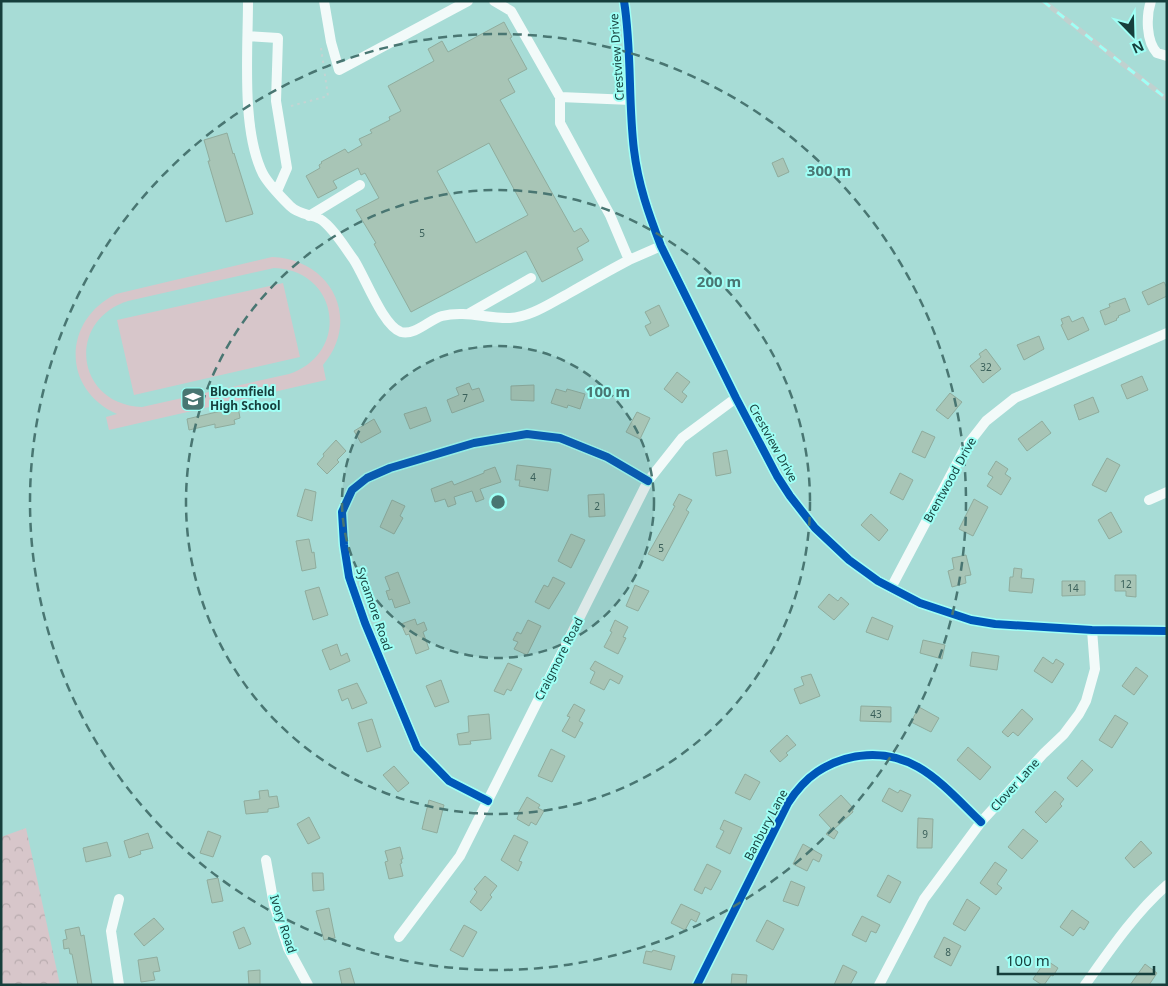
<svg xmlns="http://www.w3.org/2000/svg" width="1168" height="986" font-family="'Noto Sans',sans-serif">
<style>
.grass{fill:#d7c6ca;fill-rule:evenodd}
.forest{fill:url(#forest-crowns)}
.building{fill:#a8c5b6;stroke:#8fac9d;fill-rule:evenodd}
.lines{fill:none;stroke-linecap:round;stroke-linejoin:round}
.path{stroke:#c4d4d3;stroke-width:2;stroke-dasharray:2.5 4;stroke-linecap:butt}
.minor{stroke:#f2faf9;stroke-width:10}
.rail-casing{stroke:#c0d1cf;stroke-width:5}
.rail{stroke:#9ffff5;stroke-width:3;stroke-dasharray:9;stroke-linecap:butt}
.cycleway-casing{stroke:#9ffff5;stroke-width:11}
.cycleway{stroke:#0057b8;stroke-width:8}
.ring{fill:none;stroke:#497672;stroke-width:2.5;stroke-dasharray:9 6}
.labels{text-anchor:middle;stroke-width:4;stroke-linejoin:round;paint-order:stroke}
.number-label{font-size:10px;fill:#3a605a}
.street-label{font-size:12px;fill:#163f3c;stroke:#9ffff5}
.poi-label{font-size:12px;font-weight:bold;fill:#163f3c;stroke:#9ffff5;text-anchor:start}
.centre{fill:#497672;stroke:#9ffff5;stroke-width:2.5}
.ring-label{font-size:15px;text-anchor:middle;font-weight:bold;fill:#497672;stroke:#9ffff5;stroke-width:4;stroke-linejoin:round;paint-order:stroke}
</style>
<defs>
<pattern id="forest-crowns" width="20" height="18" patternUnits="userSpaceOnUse" patternTransform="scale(1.25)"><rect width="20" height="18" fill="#d7c6ca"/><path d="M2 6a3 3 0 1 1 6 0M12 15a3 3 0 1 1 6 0" fill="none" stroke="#b8abae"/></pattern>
</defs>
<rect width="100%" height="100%" fill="#a7dcd6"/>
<path class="grass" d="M272 257C331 259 362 319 323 365L326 380 109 430 106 417 117 414C61 389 63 320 116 294ZM274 268C339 270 351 353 289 374L142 407C76 405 65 321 128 301Z
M283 283 300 357 134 395 117 320Z"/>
<path class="forest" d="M26 828 60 985H1V837Z"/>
<path class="building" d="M504 22 512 37 510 38 527 69 508 79 515 92 500 100 574 232 581 228 589 241 577 248 583 260 542 282 526 251 411 312 374 244 376 243 356 210 379 198 365 173 361 175 358 168 333 181 337 188 318 198 306 176 320 168 319 165 322 163 321 162 345 149 348 153 362 145 359 139 372 133 370 130 390 120 389 117 401 111 388 86 434 61 428 49 442 41 448 52ZM489 143 528 215 476 243 437 171Z
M227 133 233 154 234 153 253 214 226 222 208 161H210L204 140Z
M783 158 789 172 778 177 772 163Z
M1164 282 1167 288V296L1148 305 1142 292Z
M1125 298 1130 311 1118 316 1119 317 1116 319 1117 320 1105 325 1100 311 1110 307 1109 304Z
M659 305 669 326 650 336 645 326 651 323 645 312Z
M1069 316 1072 322 1083 317 1089 330 1068 340 1061 325 1063 324 1061 319Z
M1039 336 1044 349 1024 360 1017 345Z
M986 349 1001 369 983 383 970 366 981 357 979 354Z
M677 372 690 382 682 392 687 396 682 403 664 389Z
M1142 376 1148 390 1127 399 1121 385Z
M469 383 472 390 479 388 484 401 452 413 447 400 459 395 456 388Z
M534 385V401L511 400V386Z
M556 389 566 392 567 389 585 394 580 409 568 405 567 408 551 403Z
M950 393 962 402 948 419 936 410Z
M1093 397 1099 412 1079 420 1074 405Z
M238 407 240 418 234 420 235 424 215 428V424L189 430 187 419Z
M426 407 431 421 410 429 404 414Z
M637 412 650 418 640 439 626 432Z
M374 419 381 432 361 443 354 431Z
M1042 421 1051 433 1027 451 1018 439Z
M922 431 935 437 925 458 912 452Z
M336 440 346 451 337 460 339 462 327 474 317 464 324 456 323 454Z
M727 450 731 473 716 476 713 453Z
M1107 458 1120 465 1106 492 1092 485Z
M996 461 1008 469 1005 474 1011 478 1001 495 987 486 993 477 988 474Z
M517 465 551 469 548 491 519 486 520 480H515Z
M495 467 501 482 480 489 484 499 476 502 472 491 454 497 456 504 448 507 445 499 435 502 431 489 452 481 454 485 484 473V471Z
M900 473 913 480 903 500 890 493Z
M305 489 316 492 312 521 297 516Z
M604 494 605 516 589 517 588 495Z
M679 494 692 500 686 510 689 512 663 561 648 554 675 506 673 505Z
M974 499 988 507 973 536 959 529Z
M392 500 405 506 400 516 403 518 394 534 380 527Z
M1111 512 1122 532 1109 539 1098 520Z
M871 514 888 530 879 541 861 525Z
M571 534 585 540 571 568 558 561Z
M309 539 312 553 314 552 316 568 302 571 296 541Z
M966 555 971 575 965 576 966 583 952 587 948 571 954 569 952 558Z
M1014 568 1022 569 1021 578 1034 579 1032 593 1009 591 1010 577H1013Z
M398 572 410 603 395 608 392 599 389 600 386 591 390 590 385 577Z
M1115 575H1136V597L1126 596V591H1115Z
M553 577 565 583 549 609 535 602 544 585 548 587Z
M1062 581H1085V595L1062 596Z
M635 585 649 591 638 611 626 606Z
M319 587 328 615 313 620 305 591Z
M829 594 838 601 841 597 849 604 834 620 818 607Z
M872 617 893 626 888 640 866 632Z
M415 619 417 625 424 622 427 630 423 632 429 649 416 654 409 634 406 635 401 624Z
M528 620 541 626 527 655 514 649 518 642 513 640 517 632 521 634Z
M615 620 628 627 623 637 626 638 618 654 604 647 612 632 610 631Z
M923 640 945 645 942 659 920 653Z
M337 644 341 656 347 653 350 661 330 670 322 650Z
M972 652 999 656 997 670 970 666Z
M1043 657 1053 664 1056 659 1064 664 1052 683 1034 671Z
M595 661 623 676 619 684 610 679 604 690 590 683 595 672 590 669Z
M508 663 522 669 511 691 507 689 504 695 494 691Z
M1136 667 1148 676 1134 695 1122 686Z
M811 674 820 696 800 704 794 689 804 685 801 677Z
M441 680 449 702 435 707 426 686Z
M357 683 367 703 352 709 348 698 342 701 338 690Z
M574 704 585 710 579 721 583 723 575 738 562 731 570 717 567 716Z
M861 706 891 707V722L860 721Z
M919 707 939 718 931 732 911 722Z
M1022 709 1033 719 1018 736 1013 732 1008 737 1002 732Z
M489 714 491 739 470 741 471 744 459 745 457 734 469 732 468 716Z
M1115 715 1128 723 1112 748 1099 740Z
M372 719 381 747 367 752 358 723Z
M787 735 796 745 786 753 788 755 780 762 770 751Z
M968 747 991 767 980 780 957 760Z
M551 749 565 756 552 782 538 776Z
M1082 760 1093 770 1077 787 1067 778Z
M394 766 409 783 398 792 383 775Z
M745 774 760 782 750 800 735 793Z
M889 788 898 793 900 790 911 795 902 812 882 801Z
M268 790 269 797 277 796 279 807 268 809V812L246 814 244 801 260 799 259 791Z
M1055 791 1064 799 1060 804 1062 806 1046 823 1035 812Z
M841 795 854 809 852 810 853 812 834 829 838 832 834 839 826 834 831 828 819 815Z
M527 797 540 805 538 808 544 811 536 825 531 822 529 826 517 819 519 814 518 813Z
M429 800 444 805 437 833 422 829Z
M309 817 320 838 308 844 297 824Z
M918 818 933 819 932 848H917Z
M724 820 742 828 730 854 716 847 724 831 720 829Z
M1023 829 1038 841 1022 859 1008 847Z
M208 831 221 836 213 857 200 853Z
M148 833 153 848 140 851 141 854 129 858 124 841Z
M514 835 528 842 519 861 522 862 518 871 501 860Z
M1141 841 1152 853 1134 868 1125 858Z
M107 842 111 856 86 862 83 848Z
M803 844 822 855 819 862 813 859 807 871 793 864Z
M400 847 403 859H401L402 863 400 864 403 876 389 879 385 862 388 861 385 851Z
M995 862 1007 870 997 884 1002 888 996 895 980 883Z
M707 864 721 871 711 890 705 887 702 894 694 890Z
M312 873H323L324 890 313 891Z
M888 875 901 882 890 903 877 896Z
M485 876 497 886 490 895 492 897 481 911 470 902 477 892 474 889Z
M218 878 223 901 212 903 207 880Z
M791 881 805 887 798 906 783 901Z
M967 899 980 908 965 931 953 924Z
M681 904 700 913 696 922 691 919 685 930 671 923Z
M329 908 335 938 324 940 316 911Z
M1072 910 1089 922 1084 930 1080 927 1073 936 1060 927Z
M862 916 880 925 876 933 871 931 866 942 852 935Z
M154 918 164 929 144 946 134 934Z
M767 920 784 929 773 950 756 941Z
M464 925 477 932 463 957 450 950Z
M79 927 81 936 84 935 92 985H78L72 954H70L69 948 64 949 63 940 67 939 65 930Z
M244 927 251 944 239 949 233 932Z
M944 937 961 946 951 966 934 957Z
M653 950 675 956 671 970 643 963 646 951 652 952Z
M157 957 160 971 153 972 155 980 141 982 138 960Z
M1046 960 1058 968 1053 976 1051 975 1044 985H1042L1033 979Z
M1145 964 1157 973 1149 985H1130Z
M843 965 857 972 850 985H834Z
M350 968 355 985H342L339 971Z
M260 970V985H249L248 971Z
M732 974 747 975 746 985H731Z"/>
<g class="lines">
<path class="path" d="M291 106 328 96 321 48"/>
<path class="minor" d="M248 1C248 51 241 130 263 174 268 183 282 198 290 206 299 215 311 214 320 219 332 226 346 249 354 260 365 277 383 326 401 332 415 336 430 319 442 316 465 310 488 319 510 318 530 317 549 304 566 295 587 283 608 271 629 260L610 215 560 123V97
M324 1 331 42 339 70 468 1
M494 1 511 11 560 97 631 100
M624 1C632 51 628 101 634 150 638 184 649 215 661 246L736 398 777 476 790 496 815 528 849 560 878 581 920 603 971 620 995 624 1092 630 1167 631
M1151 1C1146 16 1146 41 1157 53L1167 56
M248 36 278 38 276 101 287 168 277 191
M309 216 360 185
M629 260 661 246
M468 314 531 278
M1149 500 1167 492
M891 588 965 448 986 421 1015 398 1167 333
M488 801 449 781 417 748 365 623 349 577 344 545 342 512 352 490 367 478 390 468 474 443 527 434 560 438 607 457 648 481
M266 860 274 905 288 948 308 985
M119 899 111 931 119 985
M399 937 460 856 648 481 682 438 736 398
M697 985 788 803C796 791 805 780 817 772 847 752 886 749 918 767 941 780 962 804 981 822
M879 985 924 899 981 822 1044 753 1064 734 1079 714 1086 701 1095 669 1092 630
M1085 985C1110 950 1135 913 1167 885"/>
<g class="rail-casing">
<path id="rail" d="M1043 1 1167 99"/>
</g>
<use href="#rail" class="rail"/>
<g class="cycleway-casing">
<path id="cycleway" d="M624 1C632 51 628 101 634 150 638 184 649 215 661 246L736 398 777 476 790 496 815 528 849 560 878 581 920 603 971 620 995 624 1092 630 1167 631
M488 801 449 781 417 748 365 623 349 577 344 545 342 512 352 490 367 478 390 468 474 443 527 434 560 438 607 457 648 481
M697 985 788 803C796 791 805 780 817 772 847 752 886 749 918 767 941 780 962 804 981 822"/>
</g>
<use href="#cycleway" class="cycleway"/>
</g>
<circle cx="498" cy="502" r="156" fill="#497672" fill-opacity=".12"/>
<g class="ring">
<circle cx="498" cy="502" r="156"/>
<circle cx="498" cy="502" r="312"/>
<circle cx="498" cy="502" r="468"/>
</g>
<defs>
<g id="school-square" transform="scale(1.25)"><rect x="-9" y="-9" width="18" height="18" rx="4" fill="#497672" stroke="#9ffff5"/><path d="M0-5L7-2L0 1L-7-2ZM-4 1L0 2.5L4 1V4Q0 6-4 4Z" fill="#fff"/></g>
</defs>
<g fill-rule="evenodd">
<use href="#school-square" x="193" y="399"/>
</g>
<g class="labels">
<g class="number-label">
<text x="422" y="237">5</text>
<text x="986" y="371">32</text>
<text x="465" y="402">7</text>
<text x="533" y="481">4</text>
<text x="597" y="510">2</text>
<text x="661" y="552">5</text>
<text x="1126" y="588">12</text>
<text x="1073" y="592">14</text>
<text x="876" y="718">43</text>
<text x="925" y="838">9</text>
<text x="948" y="956">8</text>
</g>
<g class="street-label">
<text transform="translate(617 57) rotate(-94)" y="4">Crestview Drive</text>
<text transform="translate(773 443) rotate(61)" y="4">Crestview Drive</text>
<text transform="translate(950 480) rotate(-61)" y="4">Brentwood Drive</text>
<text transform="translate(374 609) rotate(71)" y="4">Sycamore Road</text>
<text transform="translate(559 659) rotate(-63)" y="4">Craigmore Road</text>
<text transform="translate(1015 785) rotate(-48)" y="4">Clover Lane</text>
<text transform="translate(766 825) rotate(-62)" y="4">Banbury Lane</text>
<text transform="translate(283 924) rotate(72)" y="4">Ivory Road</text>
</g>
<g class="poi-label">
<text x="210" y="396">Bloomfield<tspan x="210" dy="14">High School</tspan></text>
</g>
</g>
<circle cx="498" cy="502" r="8" class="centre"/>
<g class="ring-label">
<text x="829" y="176">300 m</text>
<text x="719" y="287">200 m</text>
<text x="608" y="397">100 m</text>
</g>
<rect width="1168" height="986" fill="none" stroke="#163f3c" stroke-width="5"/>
<g transform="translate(1133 35) rotate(157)" stroke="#9ffff5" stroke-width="4" paint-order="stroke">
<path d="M0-4L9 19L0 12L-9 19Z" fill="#163f3c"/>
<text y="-8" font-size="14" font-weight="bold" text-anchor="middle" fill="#163f3c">N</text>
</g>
<path d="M998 966v8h156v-8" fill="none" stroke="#163f3c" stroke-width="2.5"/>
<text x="1006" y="966" font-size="15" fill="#163f3c" stroke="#9ffff5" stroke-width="4" paint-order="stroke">100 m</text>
</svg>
